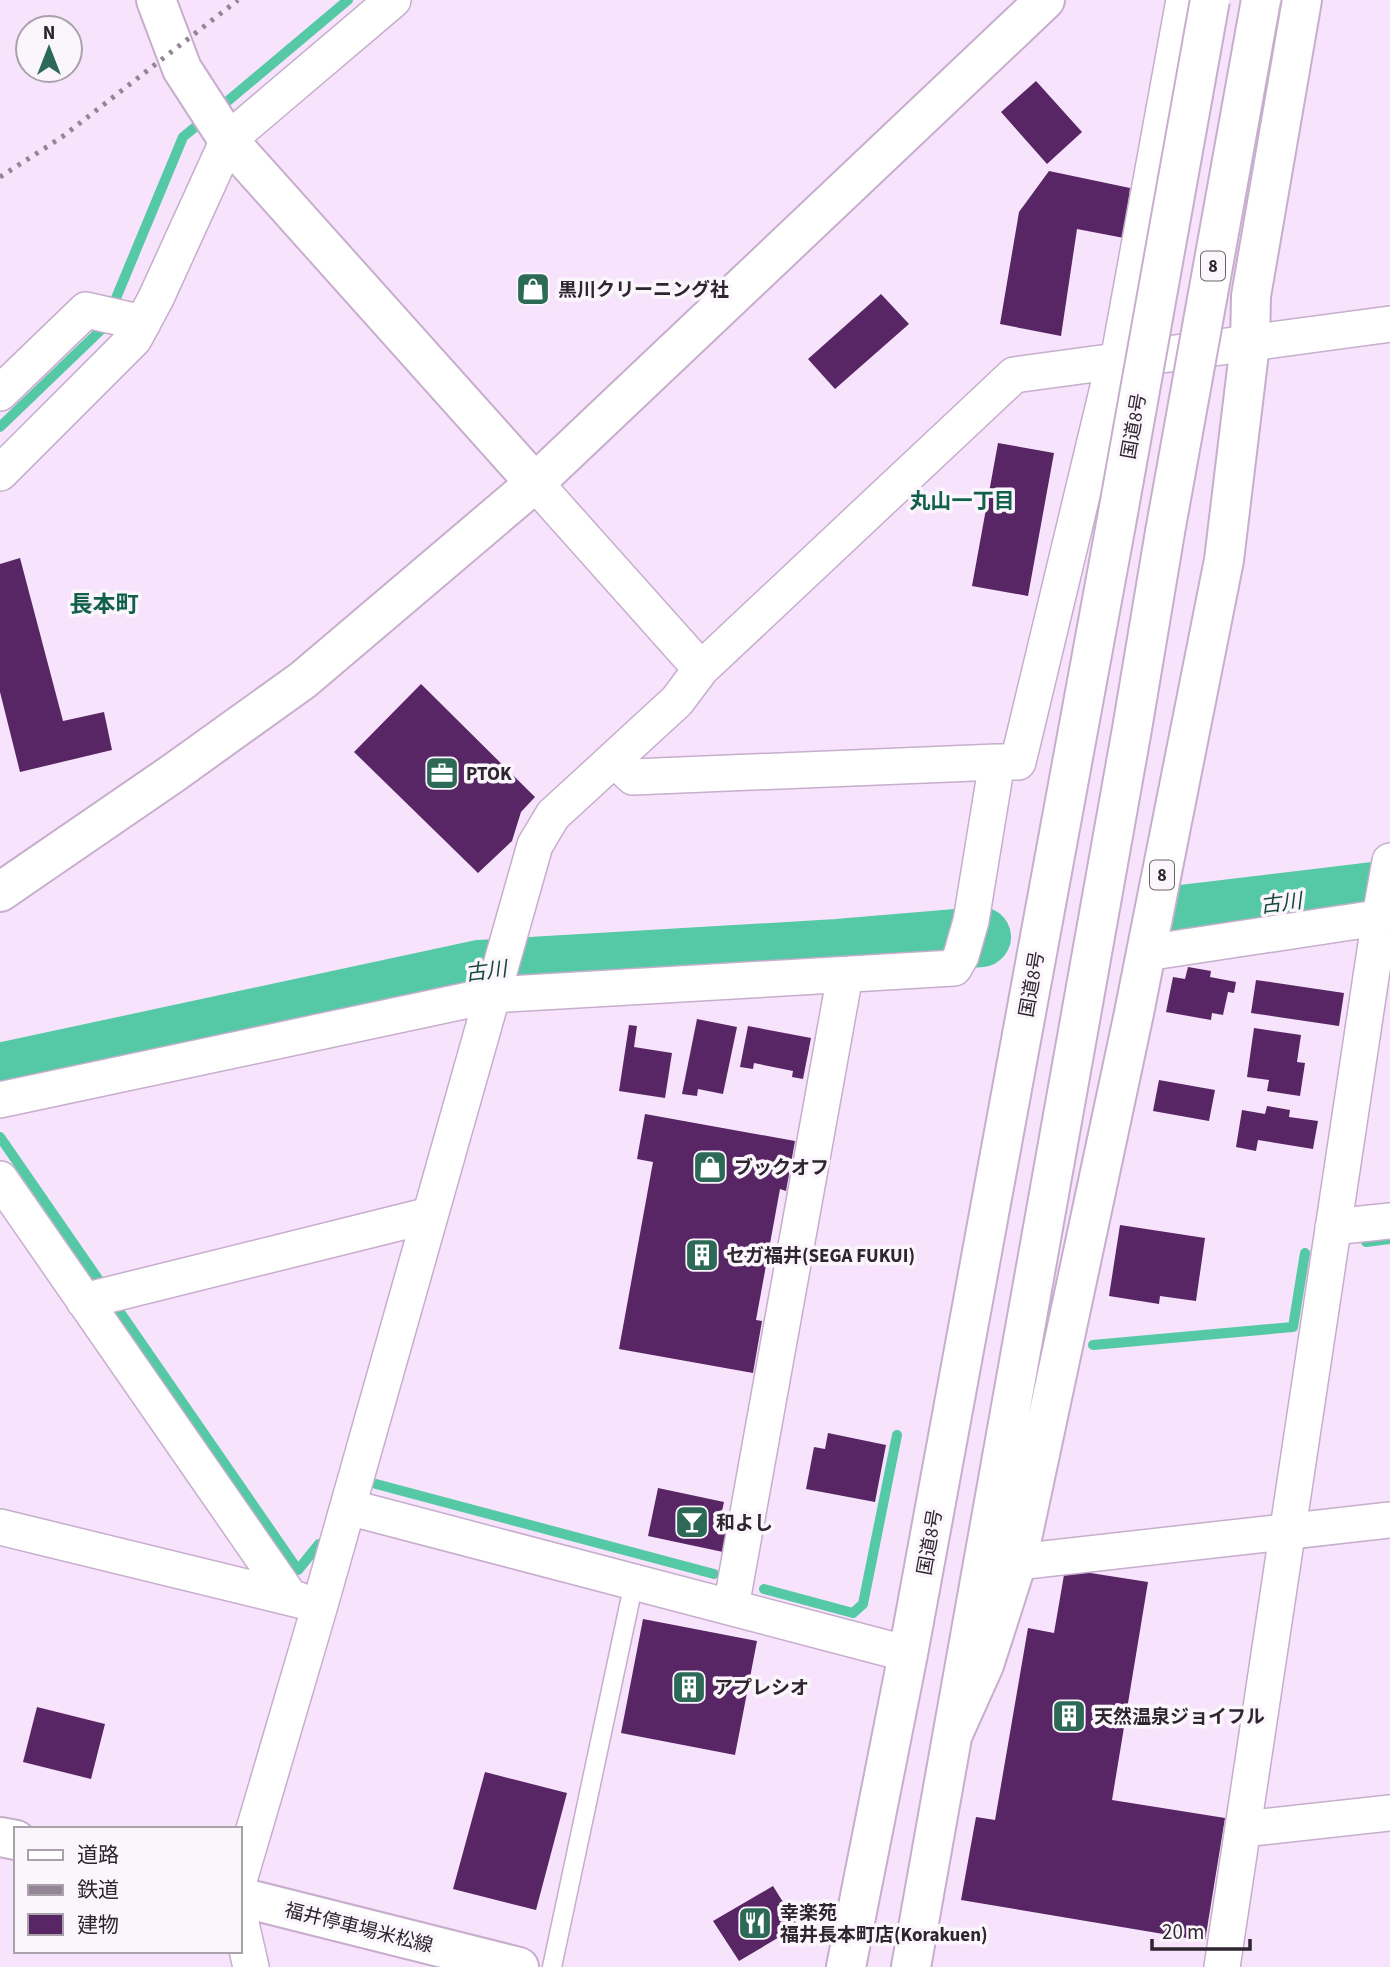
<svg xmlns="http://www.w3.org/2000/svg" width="1390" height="1967" font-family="'Source Sans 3','Noto Sans JP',sans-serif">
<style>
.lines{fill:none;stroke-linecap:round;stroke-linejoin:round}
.stream{stroke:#55c8a5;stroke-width:10}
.river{stroke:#55c8a5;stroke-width:60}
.building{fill:#582665}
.lane-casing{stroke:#c6aecc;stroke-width:21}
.street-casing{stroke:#c6aecc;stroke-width:38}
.secondary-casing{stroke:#c6aecc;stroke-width:42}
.highway-casing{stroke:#c6aecc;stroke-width:42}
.lane{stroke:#fff;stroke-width:18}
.street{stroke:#fff;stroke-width:35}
.secondary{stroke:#fff;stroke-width:38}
.highway{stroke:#fff;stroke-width:38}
.rail{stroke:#938496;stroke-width:5;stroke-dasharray:3.5 7;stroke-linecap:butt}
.highway-bridge-casing{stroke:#c6aecc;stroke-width:42;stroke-linecap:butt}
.highway-bridge{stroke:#fff;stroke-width:38}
.labels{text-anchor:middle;stroke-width:7;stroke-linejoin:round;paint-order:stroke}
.shield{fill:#fbf6fc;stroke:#6c646d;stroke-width:2}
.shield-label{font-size:18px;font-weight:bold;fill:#2e2530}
.poi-label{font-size:19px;font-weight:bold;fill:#2e2530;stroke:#fbf6fc;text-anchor:start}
.street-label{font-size:19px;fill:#2e2530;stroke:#fbf6fc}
.neighbourhood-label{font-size:21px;font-weight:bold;fill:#12604b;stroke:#fbf6fc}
.water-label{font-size:21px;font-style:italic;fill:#154738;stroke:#fbf6fc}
.quarter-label{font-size:23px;font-weight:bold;fill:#12604b;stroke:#fbf6fc}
</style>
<rect width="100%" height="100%" fill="#f7e3fc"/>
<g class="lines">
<path class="stream" d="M217 110 348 0
M0 427 104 327 183 137 205 119
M0 1137 105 1289
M1366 1242 1390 1239
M113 1302 298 1570 319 1544
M1093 1345 1293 1327 1305 1253
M376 1484 714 1574
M764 1589 853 1613 863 1604 897 1435"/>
<path class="river" d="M1173 916 1390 890
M0 1073 479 970 838 949 981 937"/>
</g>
<path class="building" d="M1036 81 1082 132 1047 164 1001 112Z
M1049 171 1130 188 1124 238 1077 229 1061 336 1000 324 1019 212Z
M881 294 909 324 835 389 808 359Z
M998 443 1054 453 1028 596 972 586Z
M20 558 63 721 104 712 112 750 20 772 0 692V564Z
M421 684 535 797 521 812 512 841 478 873 354 752Z
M1188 967 1211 971 1210 977 1236 982 1234 993 1228 992 1223 1015 1212 1013 1211 1020 1166 1012 1173 977 1185 979Z
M1256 980 1344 993 1339 1026 1251 1013Z
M697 1019 737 1027 723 1094 698 1089 697 1096 682 1094Z
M629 1025 637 1026 634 1047 672 1053 665 1098 619 1091Z
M748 1026 811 1038 803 1079 792 1077 793 1071 754 1063 753 1069 740 1067Z
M1254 1028 1301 1035 1297 1062 1305 1063 1300 1096 1267 1091 1269 1080 1247 1077Z
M1159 1080 1215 1090 1209 1121 1153 1111Z
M1267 1106 1290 1110 1289 1117 1318 1121 1313 1149 1258 1140 1256 1151 1236 1147 1242 1110 1265 1114Z
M645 1114 795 1141 786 1191 780 1189 756 1320 762 1321 753 1373 619 1349 653 1162 637 1159Z
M1120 1225 1205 1238 1196 1301 1160 1296 1159 1304 1109 1296Z
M828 1433 886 1445 875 1502 806 1489 814 1447 825 1449Z
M658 1488 724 1502 719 1525 728 1527 723 1552 648 1536Z
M1065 1569 1148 1582 1112 1800 1225 1818 1205 1941 961 1900 976 1817 995 1820 1028 1628 1054 1633Z
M643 1619 757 1641 735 1755 621 1733Z
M37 1707 105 1724 91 1779 23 1762Z
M485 1772 567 1793 536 1910 453 1889Z
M773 1886 798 1926 739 1961 713 1921Z"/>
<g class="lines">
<g class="lane-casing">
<path id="lane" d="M552 1967 634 1582"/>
</g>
<g class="street-casing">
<path id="street" d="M1118 361 1184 0
M0 393 86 310 143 323
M0 473 134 339 156 298 228 140 393 0
M535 483 701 669 1014 375 1390 324
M997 762H1018L1114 362
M1146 953 1390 916
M0 1100 492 995 954 968 961 956 971 921 997 762 633 777 614 759
M0 1179 290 1597
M1333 1227 1390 1221
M84 1301 430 1215
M348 1507 908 1654
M0 1527 299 1600
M1017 1562 1390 1520
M731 1607 845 975
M1243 1829 1390 1813
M240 1877 320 1605 535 845 553 815 677 701 701 669
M240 1919 251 1967
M1222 1967 1380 917 1390 861"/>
</g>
<g class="secondary-casing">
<path id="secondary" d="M156 0 182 69 228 140 535 483
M0 892 172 774 303 680 535 483 1045 0
M0 1837 16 1840
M240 1897 519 1967"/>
</g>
<g class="highway-casing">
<path id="highway" d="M953 1734 984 1665 1017 1562 1134 1013 1224 560 1250 344 1251 296 1302 0
M846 1967 908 1654 1116 524
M911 1967 1132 729 1165 532"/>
</g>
<use href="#lane" class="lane"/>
<use href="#street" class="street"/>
<use href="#secondary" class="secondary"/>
<use href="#highway" class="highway"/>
<path class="rail" d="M0 177 62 137 238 0"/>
<g class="highway-bridge-casing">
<path id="highway-bridge" d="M1116 524 1210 0
M1165 532 1261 0"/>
</g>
<use href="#highway-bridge" class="highway-bridge"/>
</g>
<defs>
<g id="shop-square" transform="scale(1.75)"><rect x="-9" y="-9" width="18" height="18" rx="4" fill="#2c6a57" stroke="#fbf6fc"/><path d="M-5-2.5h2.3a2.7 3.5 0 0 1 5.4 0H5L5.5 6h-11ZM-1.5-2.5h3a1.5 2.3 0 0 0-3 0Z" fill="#fff"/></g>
<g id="office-square" transform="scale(1.75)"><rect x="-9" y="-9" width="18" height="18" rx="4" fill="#2c6a57" stroke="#fbf6fc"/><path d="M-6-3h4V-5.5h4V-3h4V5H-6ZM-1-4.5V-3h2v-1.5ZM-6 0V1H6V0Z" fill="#fff"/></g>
<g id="building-square" transform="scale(1.75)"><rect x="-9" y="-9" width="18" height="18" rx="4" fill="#2c6a57" stroke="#fbf6fc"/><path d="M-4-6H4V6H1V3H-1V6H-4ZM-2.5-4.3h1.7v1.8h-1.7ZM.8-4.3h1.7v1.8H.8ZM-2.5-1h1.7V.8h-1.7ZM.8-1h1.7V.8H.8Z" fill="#fff"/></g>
<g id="bar-square" transform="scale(1.75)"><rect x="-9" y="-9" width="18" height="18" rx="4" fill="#2c6a57" stroke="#fbf6fc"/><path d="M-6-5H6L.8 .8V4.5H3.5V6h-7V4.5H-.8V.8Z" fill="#fff"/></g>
<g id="restaurant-square" transform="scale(1.75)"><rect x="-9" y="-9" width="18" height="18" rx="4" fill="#2c6a57" stroke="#fbf6fc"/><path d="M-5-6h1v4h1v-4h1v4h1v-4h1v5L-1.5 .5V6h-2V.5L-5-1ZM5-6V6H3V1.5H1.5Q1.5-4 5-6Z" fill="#fff"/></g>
</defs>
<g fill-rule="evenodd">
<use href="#shop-square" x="533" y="289"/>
<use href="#office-square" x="442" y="773"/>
<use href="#shop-square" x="710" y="1167"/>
<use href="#building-square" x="702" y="1255"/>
<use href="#bar-square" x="692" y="1522"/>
<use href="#building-square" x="689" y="1687"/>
<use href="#building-square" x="1069" y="1716"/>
<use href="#restaurant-square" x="755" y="1923"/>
</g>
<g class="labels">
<g class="shield">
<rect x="1201" y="251.5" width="24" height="29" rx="5"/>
<rect x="1150" y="860.5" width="24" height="29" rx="5"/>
</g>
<g class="shield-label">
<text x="1213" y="272">8</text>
<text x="1162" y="881">8</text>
</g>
<g class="poi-label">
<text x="558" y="296">黒川クリーニング社</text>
<text x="466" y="780">PTOK</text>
<text x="734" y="1174">ブックオフ</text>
<text x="726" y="1262">セガ福井(SEGA FUKUI)</text>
<text x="716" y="1529">和よし</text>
<text x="714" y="1694">アプレシオ</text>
<text x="1094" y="1723">天然温泉ジョイフル</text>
<text x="780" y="1919">幸楽苑<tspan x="780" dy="22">福井長本町店(Korakuen)</tspan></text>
</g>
<g class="street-label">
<text transform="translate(1133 426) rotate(-80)" y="7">国道8号</text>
<text transform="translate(1031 984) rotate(-80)" y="7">国道8号</text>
<text transform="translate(929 1542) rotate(-80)" y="7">国道8号</text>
<text transform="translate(359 1927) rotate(14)" y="7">福井停車場米松線</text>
</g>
<g class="neighbourhood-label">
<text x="962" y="508">丸山一丁目</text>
</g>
<g class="water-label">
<text transform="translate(1281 903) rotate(-7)" y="7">古川</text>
<text transform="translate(486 971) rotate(-7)" y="7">古川</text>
</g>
<g class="quarter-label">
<text x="104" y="612">長本町</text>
</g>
</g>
<rect x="14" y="1827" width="228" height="126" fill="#fbf6fc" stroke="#a9a2aa" stroke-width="2"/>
<rect x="28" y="1850" width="35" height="10" fill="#ffffff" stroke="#a9a2aa" stroke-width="2"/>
<text x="77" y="1862" font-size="21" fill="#2e2530">道路</text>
<rect x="28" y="1885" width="35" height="10" fill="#938496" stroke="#a9a2aa" stroke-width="2"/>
<text x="77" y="1897" font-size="21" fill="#2e2530">鉄道</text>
<rect x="28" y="1914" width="35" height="21" fill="#582665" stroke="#a9a2aa" stroke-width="2"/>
<text x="77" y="1932" font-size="21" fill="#2e2530">建物</text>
<g transform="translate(49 49)"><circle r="33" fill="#fbf6fc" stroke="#a9a2aa" stroke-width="2"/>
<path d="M0-5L12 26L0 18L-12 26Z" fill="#2c6a57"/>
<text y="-10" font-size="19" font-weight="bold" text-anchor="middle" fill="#2e2530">N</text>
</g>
<path d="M1152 1939v10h98v-10" fill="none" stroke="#2e2530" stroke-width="3.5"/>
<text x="1162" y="1939" font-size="21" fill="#2e2530" stroke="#fbf6fc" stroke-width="5" paint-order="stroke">20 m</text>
</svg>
